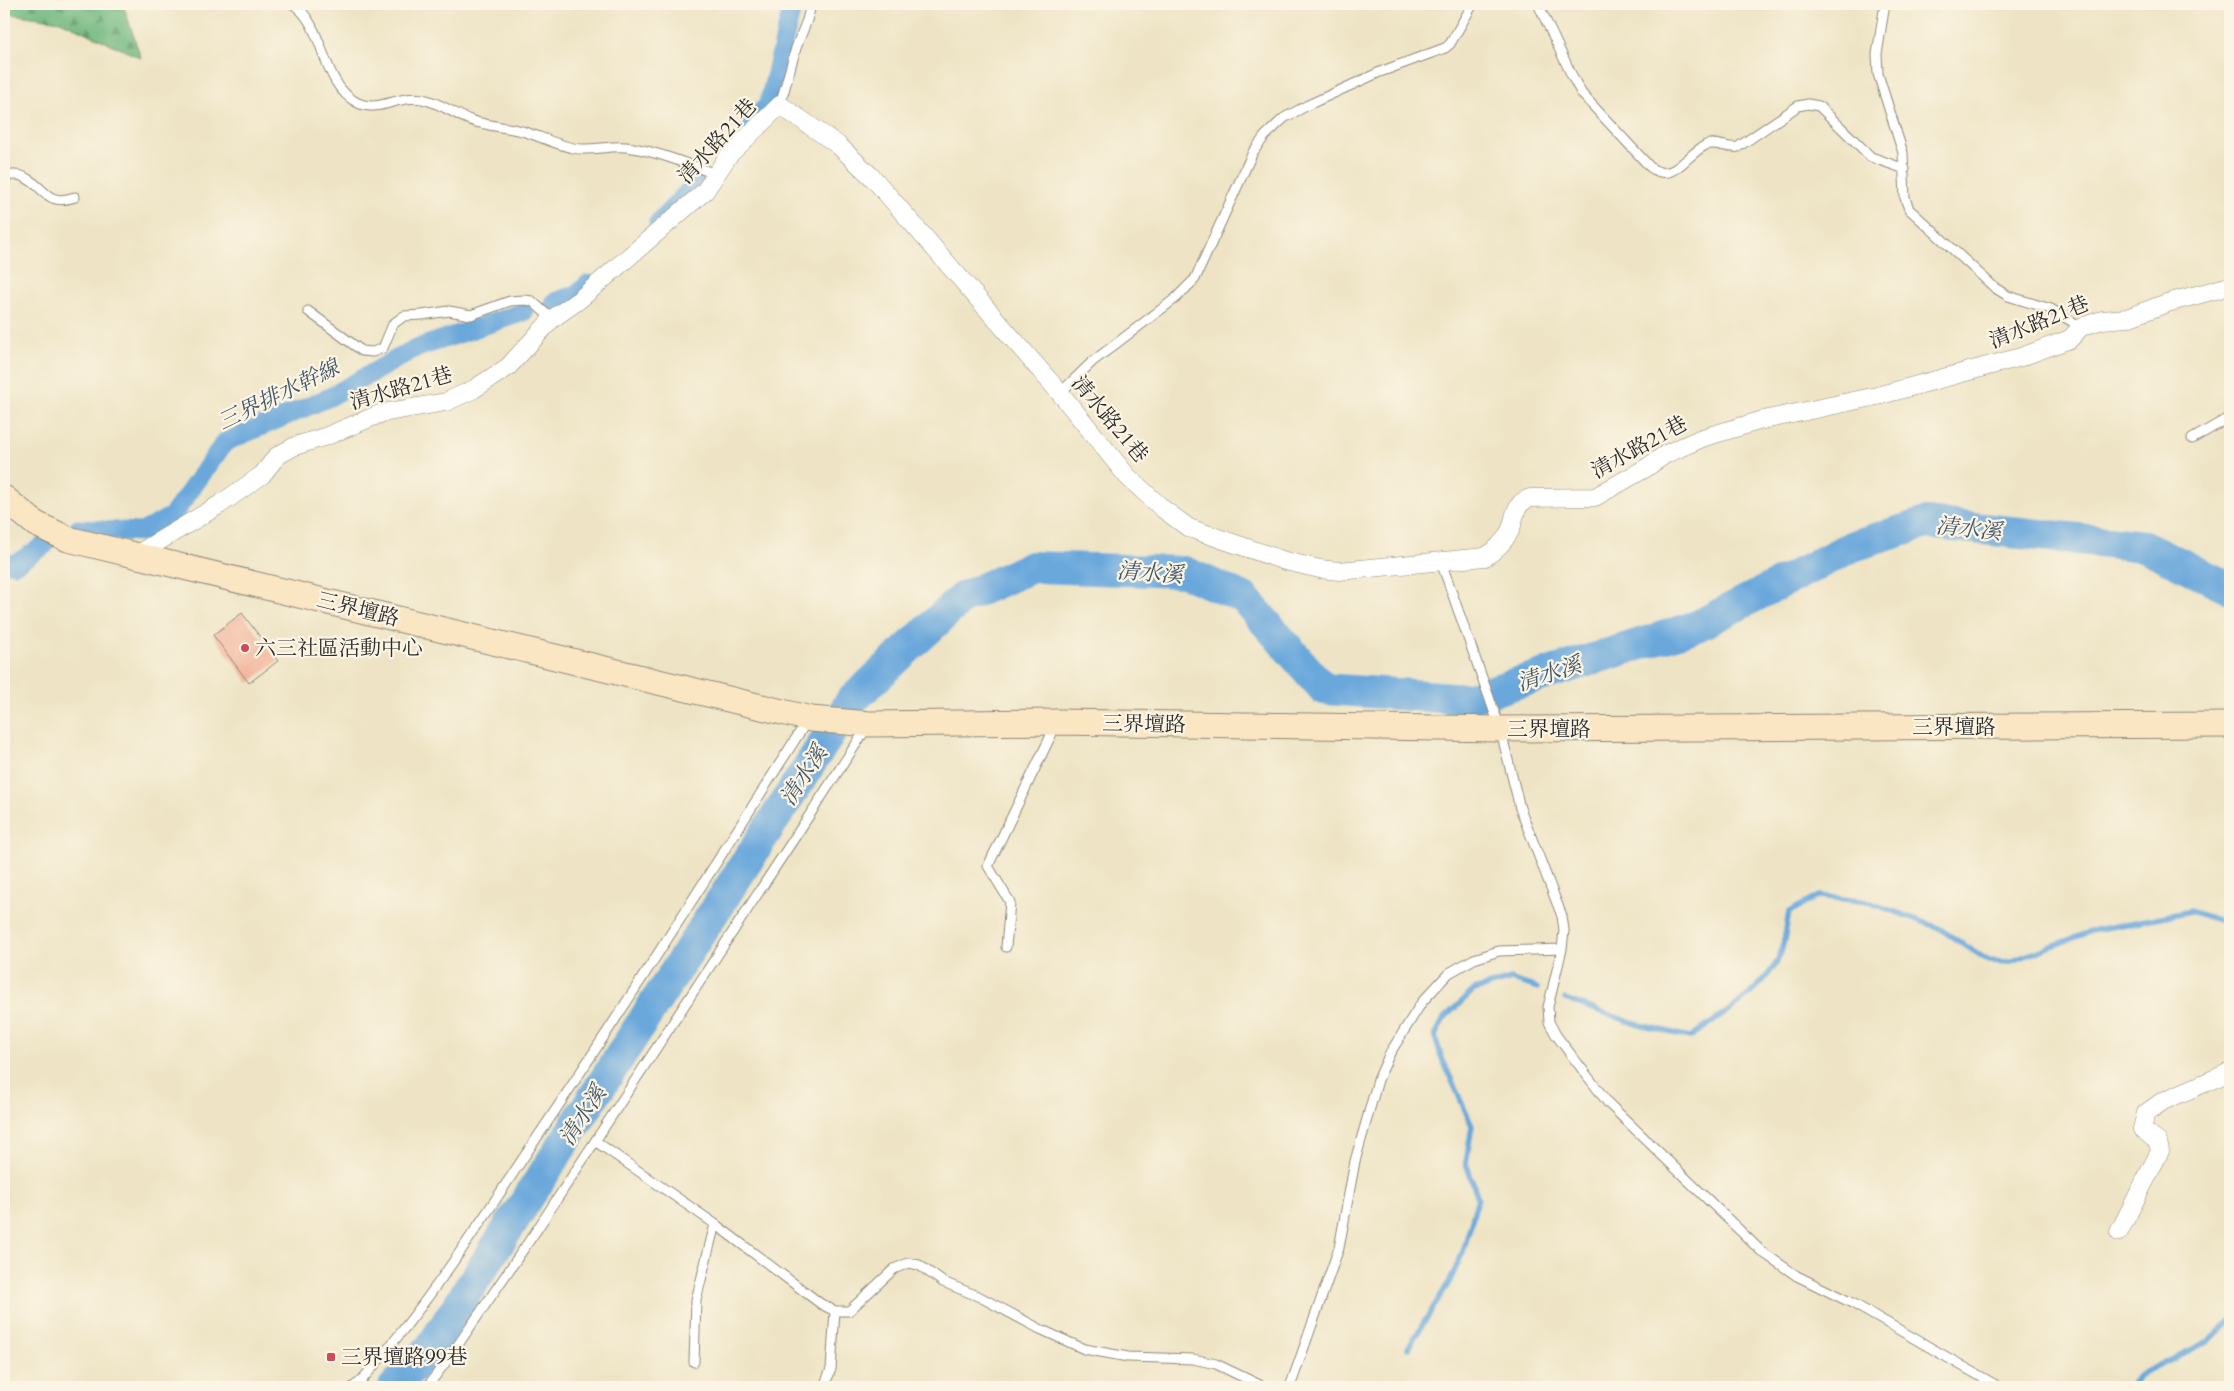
<svg xmlns="http://www.w3.org/2000/svg" width="2234" height="1391" font-family="Cardo,'Noto Serif TC',serif">
<style>
.forest{fill:url(#forest-firs);stroke:#4d7255}
.lines{fill:none;stroke-linecap:round;stroke-linejoin:round}
.stream{stroke:#6aa8dc;stroke-width:5.5}
.canal{stroke:#6aa8dc;stroke-width:19}
.river{stroke:#6aa8dc;stroke-width:32}
.building{fill:#f2b39a}
.lane-casing{stroke:#8c8878;stroke-width:11}
.street-casing{stroke:#8c8878;stroke-width:19}
.secondary-casing{stroke:#8c8878;stroke-width:27}
.lane{stroke:#fff;stroke-width:9}
.street{stroke:#fff;stroke-width:18}
.secondary{stroke:#fbe6c4;stroke-width:25}
.poi-dot{fill:#d1495b;stroke:#fcf5e5;stroke-width:2}
.labels{text-anchor:middle;stroke-width:4.5;stroke-linejoin:round;paint-order:stroke}
.street-label{font-size:21px;fill:#2b2b2b;stroke:#fcf5e5}
.poi-label{font-size:21px;fill:#2b2b2b;stroke:#fcf5e5;text-anchor:start}
.water-label{font-size:22px;font-style:italic;fill:#415769;stroke:#fcf5e5}
</style>
<defs>
<pattern id="forest-firs" width="22" height="20" patternUnits="userSpaceOnUse" patternTransform="scale(1.25)"><rect width="22" height="20" fill="#6fb87f"/><path d="M5 1l3.5 6h-7zM16 11l3.5 6h-7z" fill="#5b9668"/></pattern>
</defs>
<rect width="100%" height="100%" fill="#fcf5e5"/>
<filter id="ink" filterUnits="userSpaceOnUse"><feTurbulence type="fractalNoise" baseFrequency=".02" numOctaves="2"/><feDisplacementMap in="SourceGraphic" scale="10" xChannelSelector="R" yChannelSelector="G"/><feConvolveMatrix kernelMatrix="1 2 1 2 8 2 1 2 1" color-interpolation-filters="sRGB"/></filter>
<filter id="wash" filterUnits="userSpaceOnUse"><feTurbulence type="fractalNoise" baseFrequency=".0096" numOctaves="4" result="noise"/><feDisplacementMap in="SourceGraphic" scale="20" xChannelSelector="R" yChannelSelector="G"/><feGaussianBlur stdDeviation="1.12" result="paint"/><feColorMatrix in="noise" values="0 0 0 0 0 0 0 0 0 0 0 0 0 0 0 0 0 1.4 0 .05"/><feComposite in="paint" operator="in"/></filter>
<g filter="url(#wash)">
<rect width="100%" height="100%" fill="#eee4c5"/>
<path class="forest" d="M4 4H123L141 58 60 21 4 13Z"/>
<g class="lines">
<path class="stream" d="M1565 999 1636 1024 1690 1037C1719 1018 1764 990 1779 957 1785 944 1786 926 1789 912L1819 896 1868 902 1937 927 1989 961 2009 962 2095 930 2191 911 2230 924
M1408 1348 1450 1281 1463 1252 1478 1198 1466 1163 1472 1126 1441 1056 1435 1036 1444 1018 1474 990 1511 979 1537 988
M2129 1387 2138 1375 2209 1341 2230 1321"/>
<path class="canal" d="M750 124 768 105 793 4
M658 223 696 183
M554 302 577 294 588 284
M78 529 142 532 172 516 225 442 330 397 414 349 524 312
M4 562 15 564 45 545"/>
<path class="river" d="M394 1387 431 1347 851 701 962 598 1032 567 1184 572 1244 598 1324 689 1467 699 1697 626 1853 546 1926 523 2144 546 2230 588"/>
</g>
<g id="blocks">
<path class="building" d="M242 613 278 661 249 683 213 635Z"/>
</g>
</g>
<g filter="url(#ink)">
<use href="#blocks" fill-opacity="0" stroke="#8c8878" stroke-width="1"/>
<g class="lines">
<g class="lane-casing">
<path id="lane" d="M293 4C326 26 320 84 358 103 378 113 401 94 422 99 439 102 454 114 470 120 487 126 505 127 522 131 539 136 555 144 573 148 590 152 608 145 626 147 654 150 689 165 716 174
M1538 4 1573 78 1582 94 1650 167C1673 185 1686 154 1706 145 1716 141 1727 149 1738 147L1798 106 1808 104 1819 106 1871 157 1905 169
M1885 4 1877 54 1878 74 1903 153 1905 198 1909 209 1995 288 2008 296 2051 309 2081 327
M780 105 796 48 807 20 810 9 808 4
M4 176C10 175 18 174 24 177 46 187 46 207 75 197
M308 311 362 351 373 352 383 348 393 324 404 316 422 315 449 311 471 315 510 301 524 300 532 301 552 319
M1060 393 1092 362 1176 298 1195 279 1253 152 1265 136 1284 118 1308 105 1380 72 1445 48 1450 44 1473 4
M2192 439 2230 417
M1441 562 1500 728 1520 808 1562 916 1564 930 1562 949 1548 1007 1549 1022 1556 1035 1608 1103 1761 1251 1797 1276 1854 1304 1999 1387
M1006 947 1010 902 988 866 1056 725
M595 1141 715 1224 821 1304 835 1311H849L894 1269 908 1263 919 1265 943 1282 980 1297 1040 1329 1084 1349 1128 1357 1193 1359 1216 1364 1264 1387
M694 1362 696 1300 715 1224
M353 1387 360 1382C425 1308 478 1226 532 1145 626 1006 716 863 807 721
M427 1387 451 1355 538 1228 868 726
M824 1387 831 1369 835 1311
M1290 1387 1339 1248 1355 1161 1378 1080 1390 1053 1422 1002 1449 973 1474 959 1499 951 1562 949"/>
</g>
<g class="street-casing">
<path id="street" d="M136 555 219 505 262 475 277 456 295 446 327 436 382 413 446 402 474 389 508 367 552 319 579 300 705 191 729 155 780 105 838 145 873 178 1060 393 1127 476 1163 509 1189 528 1285 561 1320 569 1339 571 1485 557C1495 551 1504 542 1510 531 1516 517 1513 504 1530 498L1595 497 1646 468 1666 454 1702 438 1759 421 1877 396 2021 357 2070 339 2081 327 2102 320 2127 318 2167 303 2230 286
M2119 1232 2160 1151 2158 1142 2142 1129 2146 1113 2163 1101 2230 1072"/>
</g>
<g class="secondary-casing">
<path id="secondary" d="M4 498 36 524 68 539 811 719 870 724 1057 722 1500 729 2230 725"/>
</g>
<use href="#lane" class="lane"/>
<use href="#street" class="street"/>
<use href="#secondary" class="secondary"/>
</g>
</g>
<g class="poi-dot">
<circle cx="245" cy="648" r="5"/>
<rect x="326" y="1352" width="10" height="10" rx="2.5"/>
</g>
<g class="labels">
<g class="street-label">
<text transform="translate(717 141) rotate(-48)" y="7">清水路21巷</text>
<text transform="translate(2039 322) rotate(-22)" y="7">清水路21巷</text>
<text transform="translate(401 388) rotate(-16)" y="7">清水路21巷</text>
<text transform="translate(1110 419) rotate(50)" y="7">清水路21巷</text>
<text transform="translate(1639 447) rotate(-29)" y="7">清水路21巷</text>
<text transform="translate(358 609) rotate(14)" y="7">三界壇路</text>
<text transform="translate(1144 724) rotate(1)" y="7">三界壇路</text>
<text x="1954" y="734">三界壇路</text>
<text x="1549" y="736">三界壇路</text>
</g>
<g class="poi-label">
<text x="255" y="655">六三社區活動中心</text>
<text x="341" y="1364">三界壇路99巷</text>
</g>
<g class="water-label">
<text transform="translate(278 394) rotate(-26)" y="8">三界排水幹線</text>
<text transform="translate(1969 528) rotate(6)" y="8">清水溪</text>
<text transform="translate(1150 572) rotate(4)" y="8">清水溪</text>
<text transform="translate(1549 673) rotate(-18)" y="8">清水溪</text>
<text transform="translate(803 775) rotate(-57)" y="8">清水溪</text>
<text transform="translate(582 1115) rotate(-57)" y="8">清水溪</text>
</g>
</g>
<rect width="2234" height="1391" fill="none" stroke="#fcf5e5" stroke-width="20"/>
</svg>
